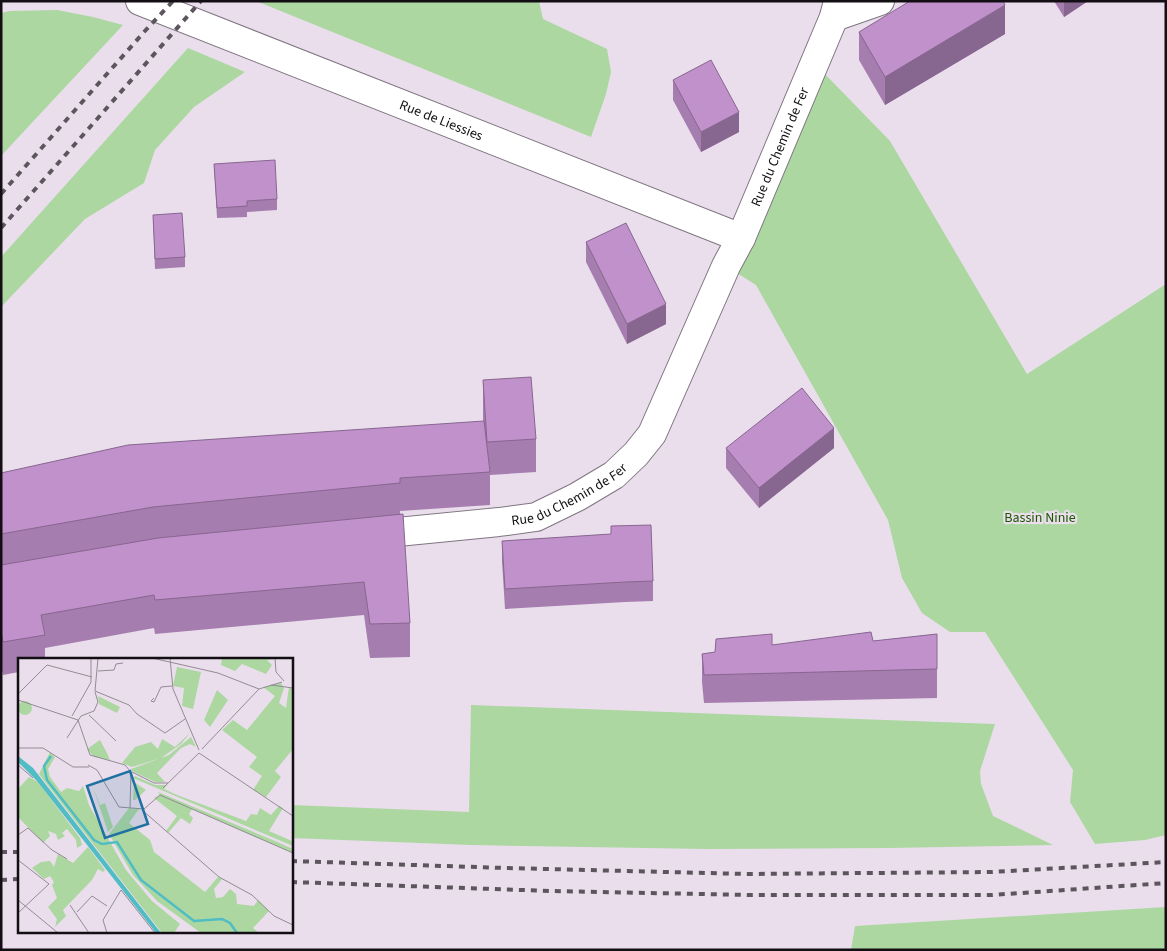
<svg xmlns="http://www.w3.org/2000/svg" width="1167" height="951" font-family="'Source Sans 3',sans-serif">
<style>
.green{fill:#acd7a1}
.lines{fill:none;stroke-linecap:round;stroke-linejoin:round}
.street-casing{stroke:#7f7581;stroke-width:30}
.street{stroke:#fff;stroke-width:28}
.rail{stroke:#5c555d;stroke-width:4;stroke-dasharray:6 6;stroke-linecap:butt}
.wall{fill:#a67daf}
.shaded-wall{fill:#87668f}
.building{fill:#c191cc;stroke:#87668f}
.labels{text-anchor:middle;stroke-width:4.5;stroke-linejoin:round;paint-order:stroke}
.street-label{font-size:14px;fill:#120e13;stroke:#eadeec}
.park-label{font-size:14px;fill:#1a5800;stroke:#eadeec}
.inset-river{fill:none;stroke:#50bcc4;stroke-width:2.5}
.inset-road{fill:none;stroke:#948b95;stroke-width:1}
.view{fill:#1f71a2;fill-opacity:0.15;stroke:#1f71a2;stroke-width:2.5}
.inset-edge{fill:none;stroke:#120e13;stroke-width:2.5}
</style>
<rect width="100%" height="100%" fill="#eadeec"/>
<path class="green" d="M256 1H539L543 19 607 49 611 72 606 94 591 137Z
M57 10 93 17 123 25 1 156V13L10 11Z
M188 48 245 72 194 107 155 150 144 183 85 219 1 307V257Z
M822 71 890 141 1027 374 1166 284V835L1145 840 1095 844 1070 802 1073 770 985 632H950L922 613 902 578 888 520 756 285 726 266Z
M471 705 995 724 980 771 981 784 993 816 1053 845 888 848 707 849 471 845 291 838V805L469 812Z
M1166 907V950H851L855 926Z"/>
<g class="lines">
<g class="street-casing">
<g id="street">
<path id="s1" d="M140 1 741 238"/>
<path d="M834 17 880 1"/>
<path id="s2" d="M367 535 499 522 536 517 577 497 614 475 636 454 652 434 726 266 741 238 834 17 838 1"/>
</g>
</g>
<use href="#street" class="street"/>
<path class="rail" d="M1 194 144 32 173 1
M1 228 201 1
M1 852H19
M291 861 506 868 748 874 992 872 1166 862
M1 880 19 879
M291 882 551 891 750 895H992L1166 883"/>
</g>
<path class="wall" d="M1054 1H1088L1064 17Z
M859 32 1005 34 885 105 859 60Z
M673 80 739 132 701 152 673 100Z
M214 164 277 199V210L247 212V217L217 218Z
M153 215 185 257V267L155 269Z
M586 242 666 324 627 344 586 262Z
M483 380 536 439V472L490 475V505L400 511 410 623V657L370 658 364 615 155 634 154 628 45 648V660H19V672L3 675 1 666V473L483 422Z
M726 448H834L759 508 726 468Z
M502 541 653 581V601L625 602 505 609 502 561Z
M937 634V698L704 703 702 682V654L772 645 873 641Z"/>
<path class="shaded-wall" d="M1064 1H1088L1064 17Z
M1005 5V34L885 105V77Z
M739 112V132L701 152V132Z
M666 304V324L627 344V324Z
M834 428V448L759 508V488Z"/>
<path class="building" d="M910 1H1003L1005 5 885 77 859 32Z
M711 60 739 112 701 132 673 80Z
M275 160 277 199 247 201V206L217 208 214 164Z
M182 213 185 257 155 259 153 215Z
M626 223 666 304 627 324 586 242Z
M531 377 536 439 487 442 483 380Z
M802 388 834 428 759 488 726 448Z
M484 421 490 472 400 478V483L153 507 1 534V473L128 445Z
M403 514 410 623 370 624 364 582 155 600 154 595 41 615 45 635 3 642 1 632V565L158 538Z
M651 525 653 581 625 582 505 589 502 541 611 534V526Z
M871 632 873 641 937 634V669L704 675 702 654 715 652 716 639 772 634V645Z"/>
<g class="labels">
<g class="street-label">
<text dy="5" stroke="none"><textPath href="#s1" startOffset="324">Rue de Liessies</textPath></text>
<text dy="5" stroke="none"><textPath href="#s2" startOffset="629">Rue du Chemin de Fer</textPath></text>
<text dy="5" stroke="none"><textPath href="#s2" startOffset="209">Rue du Chemin de Fer</textPath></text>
</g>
<g class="park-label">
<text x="1040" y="522">Bassin Ninie</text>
</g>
</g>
<g transform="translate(18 658)">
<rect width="275" height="275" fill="#eadeec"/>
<path d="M204 0H257V1L249 2 254 7 248 16 224 6 217 13 203 7ZM159 9 183 14 175 51 164 48 166 30 155 28ZM263 25 266 30 261 45 268 50 271 29 275 30V91L257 113 263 119 248 139 235 132 244 118 231 109 239 99 204 72 215 62 229 72 257 38 245 29ZM199 32 210 42 192 69 186 62ZM80 38 102 49 99 55 81 46ZM0 50a7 7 0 1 1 14 0a7 7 0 1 1-14 0ZM172 75 163 86 143 100 114 109 104 105 117 89 133 84 140 91 144 81 157 89ZM173 79 178 89 172 86 163 90 139 115 147 124H137L114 113 113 111 151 97ZM82 82 89 95 92 102 76 99 69 91ZM32 94 37 99 30 111 32 119 43 134 49 130 61 133 65 128 71 147 108 212 134 243 162 266 156 275H144L21 116ZM117 118 137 127H149L146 131 159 137 228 163 233 156 239 157 242 150 253 157 261 148 265 150 251 173 274 183 275 181V188L115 120ZM11 119 20 124 62 180 64 187 59 190 58 182 49 171 44 175 47 178 40 182 38 176 30 173 32 178 25 185 0 159V131ZM116 124 128 132 117 142H115ZM75 129 82 147 87 145 95 169 90 174ZM140 134 257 183 275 191V195L174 151 171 156 175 160 172 166 163 160 150 175 148 173 159 158 136 140 142 137ZM111 150 121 151 111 165 132 182 136 194 187 234 200 219 204 221 196 231 198 240 205 239 212 231 218 236 219 246 236 248 240 242 251 253 235 270 241 275H183L139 243 115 217 91 176ZM70 189 87 212 85 214 80 211 74 222 45 252 48 258 37 269 39 261 30 249 39 240 34 227 36 224 32 218 26 221 14 210 23 204 32 203 36 209 40 196 55 205Z" fill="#acd7a1"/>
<path d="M0 98 15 110 143 275H138L19 123 0 104Z" fill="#50bcc4"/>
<path class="inset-river" d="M33 98 26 108 29 122 76 182 84 186 99 184 123 222 176 263 204 261 212 265 219 275"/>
<path class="inset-road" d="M134 0 200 15 241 31 264 24M152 0 155 31 181 92M257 0 258 14 266 23M29 7 74 19M80 13 96 12 98 6 105 5M253 27 275 30M77 33 111 47 119 56 147 75 167 61M77 33 80 0M0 36 29 7M136 40 133 43 136 44 143 29 154 28M0 42 60 62M71 57 98 83M54 58 73 24V0M60 62 72 97 107 107 113 114 112 150M49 80 63 58 76 53 80 44 77 34M0 90H25L55 109H71M184 91 241 31M181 95 275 158M0 107 15 120M70 107 79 112 101 149 126 151 142 137 275 195M114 114 136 125H150M145 130 181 95M124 152 201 219 234 237 256 258 275 267M0 177 10 170 34 192 49 201M0 202 31 226 0 255M0 242 40 275M52 247 71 275M59 254 74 238 89 248M89 275 85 262 103 232 137 275"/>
<path class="view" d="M112 113 130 166 87 180 69 128Z"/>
<rect width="275" height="275" class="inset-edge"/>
</g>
<rect width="1167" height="951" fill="none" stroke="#120e13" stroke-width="5"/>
</svg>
